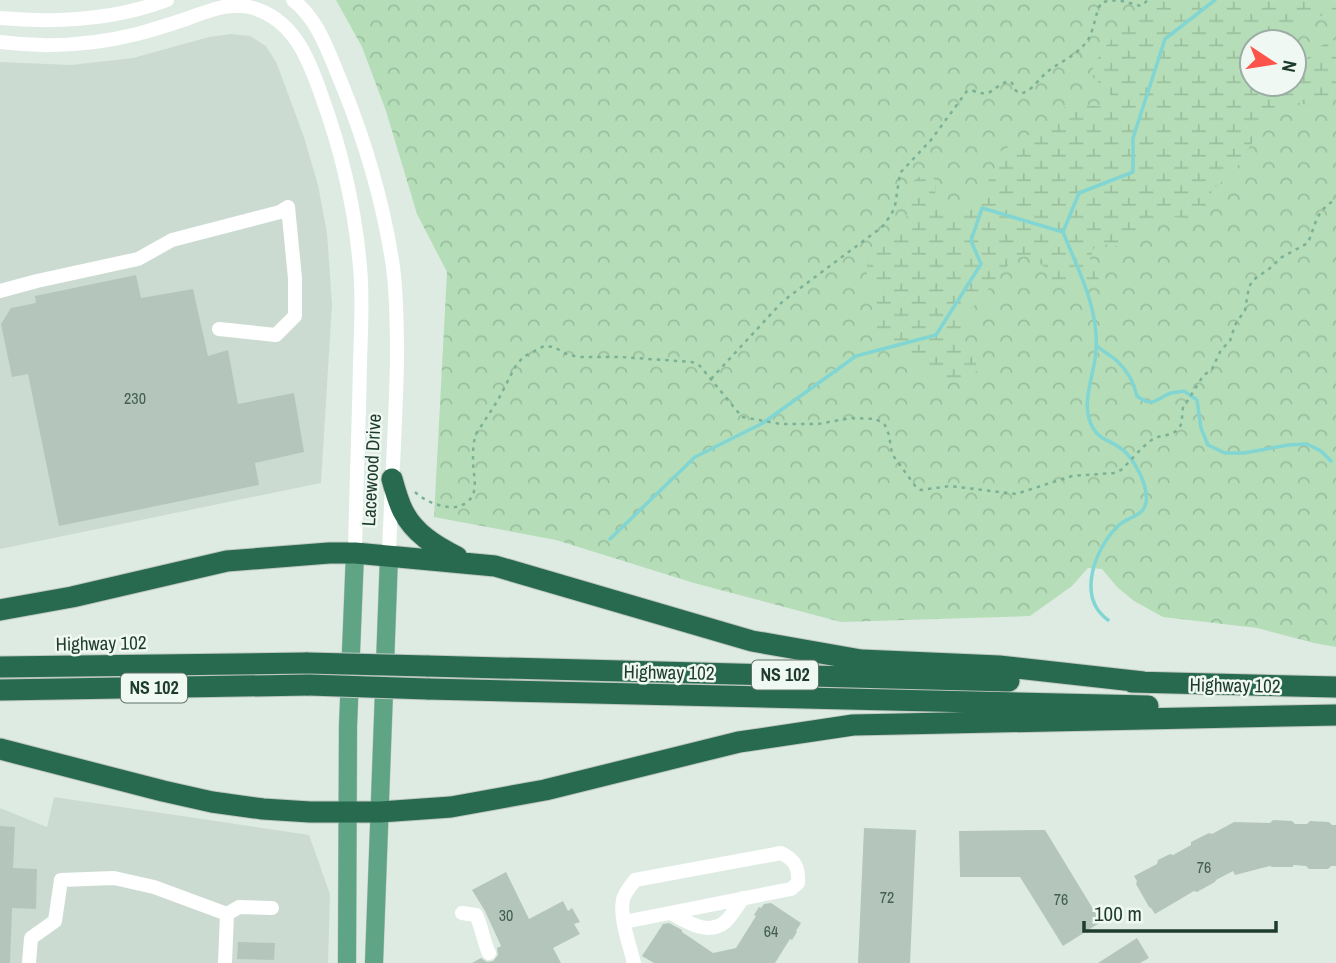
<svg xmlns="http://www.w3.org/2000/svg" width="1336" height="963" font-family="'Archivo Narrow',sans-serif">
<style>
.built{fill:#ccdbd2}
.forest{fill:url(#forest-crowns);fill-rule:evenodd}
.wetland{fill:url(#wetland-marsh)}
.lines{fill:none;stroke-linecap:round;stroke-linejoin:round}
.stream{stroke:#81d5d2;stroke-width:3.5}
.building{fill:#b4c6bb}
.major-casing{stroke:#c0c8c4;stroke-width:19}
.highway-casing{stroke:#c0c8c4;stroke-width:23}
.path{stroke:#7cb196;stroke-width:2.5;stroke-dasharray:3.5 5;stroke-linecap:butt}
.minor{stroke:#fff;stroke-width:14}
.major{stroke:#5fa485;stroke-width:18}
.highway{stroke:#286a50;stroke-width:21}
.highway-bridge-casing{stroke:#c0c8c4;stroke-width:23;stroke-linecap:butt}
.highway-bridge{stroke:#286a50;stroke-width:21}
.labels{text-anchor:middle;stroke-width:5;stroke-linejoin:round;paint-order:stroke}
.number-label{font-size:16px;fill:#445e51}
.shield{fill:#eff8f2;stroke:#5d7469;stroke-width:2}
.shield-label{font-size:18px;font-weight:bold;fill:#1e3c2e}
.street-label{font-size:19px;fill:#1e3c2e;stroke:#eff8f2}
</style>
<defs>
<pattern id="forest-crowns" width="20" height="18" patternUnits="userSpaceOnUse" patternTransform="scale(1.75)"><rect width="20" height="18" fill="#b5deb8"/><path d="M2 6a3 3 0 1 1 6 0M12 15a3 3 0 1 1 6 0" fill="none" stroke="#9bbf9e"/></pattern>
<pattern id="wetland-marsh" width="20" height="14" patternUnits="userSpaceOnUse" patternTransform="scale(1.75)"><rect width="20" height="14" fill="#b5deb8"/><path d="M1 5h8M5 5V1M11 12h8M15 12V8" fill="none" stroke="#9bbf9e"/></pattern>
</defs>
<rect width="100%" height="100%" fill="#deebe3"/>
<path class="built" d="M231 34 250 36 266 46 277 64 304 137 318 185 327 233 332 304 321 483 0 549V62L71 65 133 58 209 37Z
M54 797 309 835 330 894 328 963H0V808L47 827Z"/>
<path class="forest" d="M336 0H1336V647L1314 643 1257 628 1163 617 1134 601 1117 587 1102 569 1088 568 1072 586 1030 616 841 622 694 583 556 540 434 517 447 272 417 214 386 111 362 47ZM1252 42H1294V84H1252Z"/>
<path class="wetland" d="M1162 0H1336V12L1323 15 1270 42H1252V84H1294V67C1310 60 1319 41 1336 40V97L1321 103 1308 105 1283 99 1277 103 1234 172 1214 188 1207 200 1210 209V215L1204 220 1173 217 1157 223 1133 240 1117 246 1101 244 1094 248 1090 259 1098 275 1099 281 1095 284 1068 280 1051 284 1045 268 1032 256 1017 257 997 276 980 301 964 314 959 336C971 348 976 353 977 371L962 380 948 382 932 375 907 351 879 334 874 318 878 290 867 276V260C877 250 898 236 904 224 914 204 899 180 929 173L936 181 935 197 941 210 948 213 958 212C980 195 994 180 999 152 1015 144 1031 134 1046 124 1053 118 1058 109 1067 106 1081 100 1096 110 1110 105L1113 99C1108 89 1098 83 1091 75 1101 40 1133 19 1162 0Z"/>
<g class="lines">
<path class="stream" d="M1063 232C1078 270 1099 308 1096 350 1095 375 1079 404 1093 428 1098 438 1110 441 1119 447 1133 456 1149 485 1146 503 1143 517 1127 517 1118 526 1095 548 1076 597 1108 620
M1097 346C1103 352 1111 355 1116 360 1127 370 1134 382 1137 396 1154 409 1156 398 1171 393 1176 392 1180 392 1184 391L1197 400 1201 428 1208 445 1225 453H1244L1288 445 1307 444 1321 451 1331 461
M610 539 695 457 763 423 856 356 936 335 981 264 971 241 982 208 1063 232 1079 193 1133 172V138L1165 39 1215 0"/>
</g>
<path class="building" d="M136 275 141 298 193 289 208 356 228 350 238 404 294 393 304 452 255 463 259 485 59 526 28 374 12 377 1 324 11 308 36 303 35 296Z
M1273 820 1292 821 1295 824H1307L1310 821 1329 822 1332 825H1336V866H1331L1328 869H1309L1306 866 1294 865 1292 867H1272L1270 866 1235 875 1233 871 1216 880 1215 882 1197 892 1194 891 1155 914 1151 908 1149 907 1136 884 1137 881 1134 876 1157 864 1158 860 1170 854 1173 855 1191 845V842L1209 833 1212 834 1234 822 1270 823Z
M0 826 15 827 13 868 37 869 36 909 12 908 10 963H0Z
M864 828 916 830 910 963H858Z
M1045 830 1101 922 1063 946 1020 877H960L959 831Z
M506 872 529 919 563 901 568 911 572 908 580 922 574 924 580 934 553 948 561 963H472L481 958 487 962 493 961 498 955 497 948 501 946 485 911 472 890Z
M771 903 801 923 796 931 797 932 792 940 790 939 775 963H654L642 956 663 924 669 923 682 930V932L713 953 736 948 756 916 754 915 759 907 761 908 764 904Z
M1137 938 1149 958 1140 963H1098Z
M238 942 275 943 274 960 237 959Z"/>
<g class="lines">
<g class="major-casing">
<path id="major" d="M347 963 348 726 355 553
M374 963 389 556"/>
</g>
<g class="highway-casing">
<path id="highway" d="M392 479C395 490 398 501 403 511 414 533 435 546 457 557
M0 610 72 597 227 561 329 553H355L495 566 752 641 861 660 999 666 1143 682
M427 666 1009 681
M0 667 307 663
M1132 682 1336 687
M428 689 1148 706
M0 690 309 685
M0 749 163 791 212 802 263 809 310 812H380L451 807 545 790 739 742 853 725 1336 715"/>
</g>
<path class="path" d="M711 379 783 301 882 227 891 215 895 206 900 173 931 140 967 91 971 90C994 99 990 87 1009 81L1012 83 1016 91C1021 93 1022 94 1027 91 1034 87 1040 78 1047 72 1061 61 1080 54 1089 38 1095 27 1095 12 1102 2L1118 0 1141 6 1148 0
M415 492C425 501 437 506 450 507 456 508 461 506 466 503 480 493 473 476 473 461 473 452 473 442 476 434L498 400 515 367 523 357 544 346 554 347 568 355 581 357H621L692 362 700 366 742 417 781 424H818L851 418 876 419 885 425 889 435 892 454 916 487 921 490 950 486 1016 494 1072 476 1114 473 1121 470C1131 461 1141 447 1153 439 1161 434 1171 437 1178 429 1184 423 1181 416 1183 408L1203 376 1212 369 1221 350 1230 341 1235 325 1245 310 1249 287 1253 280 1269 269 1282 257 1308 243 1316 221 1321 211 1336 198"/>
<path class="minor" d="M293 0C320 21 330 57 343 87 366 144 384 206 393 267 397 297 397 328 397 358 396 424 391 490 389 556
M0 18C55 23 114 20 167 0
M0 42C45 48 93 45 137 34 152 30 168 25 183 20 204 13 226 2 249 7 293 17 309 59 322 97 342 152 355 209 360 267 363 298 361 331 360 362 359 426 356 490 355 553
M0 291 37 281 138 259 172 240 280 212 288 207 295 278V316L276 335 219 329
M462 913 476 915C482 927 483 941 489 953
M671 913C687 922 708 936 725 922 732 916 737 906 743 898
M227 914 239 907 272 908
M624 922 791 889 798 883C799 867 795 860 781 853L635 880C631 886 624 893 623 900 619 917 630 946 634 963
M29 963 31 938 55 921 61 880 114 878 154 887 227 914 225 963"/>
<use href="#major" class="major"/>
<use href="#highway" class="highway"/>
<g class="highway-bridge-casing">
<path id="highway-bridge" d="M307 663 427 666
M309 685 428 689"/>
</g>
<use href="#highway-bridge" class="highway-bridge"/>
</g>
<g class="labels">
<g class="number-label">
<text x="135" y="404">230</text>
<text x="1204" y="873">76</text>
<text x="887" y="903">72</text>
<text x="1061" y="905">76</text>
<text x="506" y="921">30</text>
<text x="771" y="937">64</text>
</g>
<g class="shield">
<rect x="752" y="660.5" width="66" height="29" rx="5"/>
<rect x="121" y="673.5" width="66" height="29" rx="5"/>
</g>
<g class="shield-label">
<text x="785" y="681">NS 102</text>
<text x="154" y="694">NS 102</text>
</g>
<g class="street-label">
<text transform="translate(371 470) rotate(-87)" y="7">Lacewood Drive</text>
<text transform="translate(101 643) rotate(-1)" y="7">Highway 102</text>
<text transform="translate(669 672) rotate(1)" y="7">Highway 102</text>
<text transform="translate(1235 685) rotate(1)" y="7">Highway 102</text>
</g>
</g>
<g transform="translate(1273 63) rotate(102)"><circle r="33" fill="#eff8f2" stroke="#9bada4" stroke-width="2"/>
<path d="M0-5L12 26L0 18L-12 26Z" fill="#fc544b"/>
<text y="-10" font-size="19" font-weight="bold" text-anchor="middle" fill="#1e3c2e">N</text>
</g>
<path d="M1084 921v10h192v-10" fill="none" stroke="#1e3c2e" stroke-width="3.5"/>
<text x="1094" y="921" font-size="21" fill="#1e3c2e" stroke="#eff8f2" stroke-width="5" paint-order="stroke">100 m</text>
</svg>
